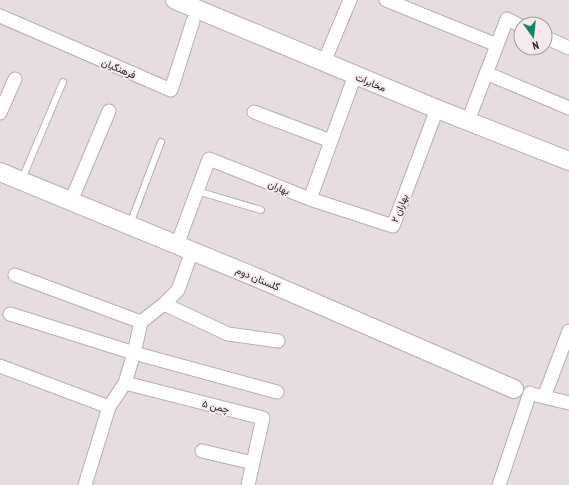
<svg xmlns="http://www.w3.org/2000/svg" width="569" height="485" font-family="'PT Sans Narrow',Vazirmatn,sans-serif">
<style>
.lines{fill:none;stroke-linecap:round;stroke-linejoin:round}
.lane-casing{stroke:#b8aeaf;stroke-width:8}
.street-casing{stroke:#b8aeaf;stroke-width:15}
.secondary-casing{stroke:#b8aeaf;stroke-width:20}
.lane{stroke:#fff;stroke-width:6}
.street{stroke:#fff;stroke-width:13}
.secondary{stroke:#fff;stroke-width:18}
.labels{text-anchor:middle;stroke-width:4;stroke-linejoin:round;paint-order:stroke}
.street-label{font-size:10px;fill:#252222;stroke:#f5eaec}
</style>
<rect width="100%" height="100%" fill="#e7dddf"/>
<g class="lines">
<g class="lane-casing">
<path id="lane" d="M22 179 63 82
M197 191 261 210
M130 224 161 142"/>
</g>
<g class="street-casing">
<path id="street" d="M386 0 497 45
M0 16 171 90 193 21
M545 37 569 48
M324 62 350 0
M486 73 569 108
M254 112 331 141
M0 113 15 79
M468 121 507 19 521 26
M310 199 393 226 437 109
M71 201 109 111
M177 245 209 159 310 199 355 75
M15 275 141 322
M164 304 228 334 278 341
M10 314 134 353 277 392
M0 366 109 407
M125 383 263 418 248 485
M536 395 569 403
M544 397 569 331
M202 451 253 463
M85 485 109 407 125 383 134 353 141 322 164 304 178 290 192 251
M499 485 530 393"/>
</g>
<g class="secondary-casing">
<path id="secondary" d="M175 0 437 109 569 161
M0 172 260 279 514 389"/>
</g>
<use href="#lane" class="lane"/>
<use href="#street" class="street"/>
<use href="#secondary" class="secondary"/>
</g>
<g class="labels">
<g class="street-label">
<text transform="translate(119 68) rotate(23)" y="4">فرهنگیان</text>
<text transform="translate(371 82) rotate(23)" y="4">مخابرات</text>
<text transform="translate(279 187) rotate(22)" y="4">بهاران</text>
<text transform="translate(399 208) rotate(-68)" y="4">بهاران ۲</text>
<text transform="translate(258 278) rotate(23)" y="4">گلستان دوم</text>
<text transform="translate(216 406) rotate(14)" y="4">چمن ۵</text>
</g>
</g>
<g transform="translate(533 36) rotate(165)"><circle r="19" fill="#f5eaec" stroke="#a29a9b"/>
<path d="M0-3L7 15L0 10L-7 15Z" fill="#108768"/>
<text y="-6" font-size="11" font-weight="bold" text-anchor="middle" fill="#252222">N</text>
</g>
</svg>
